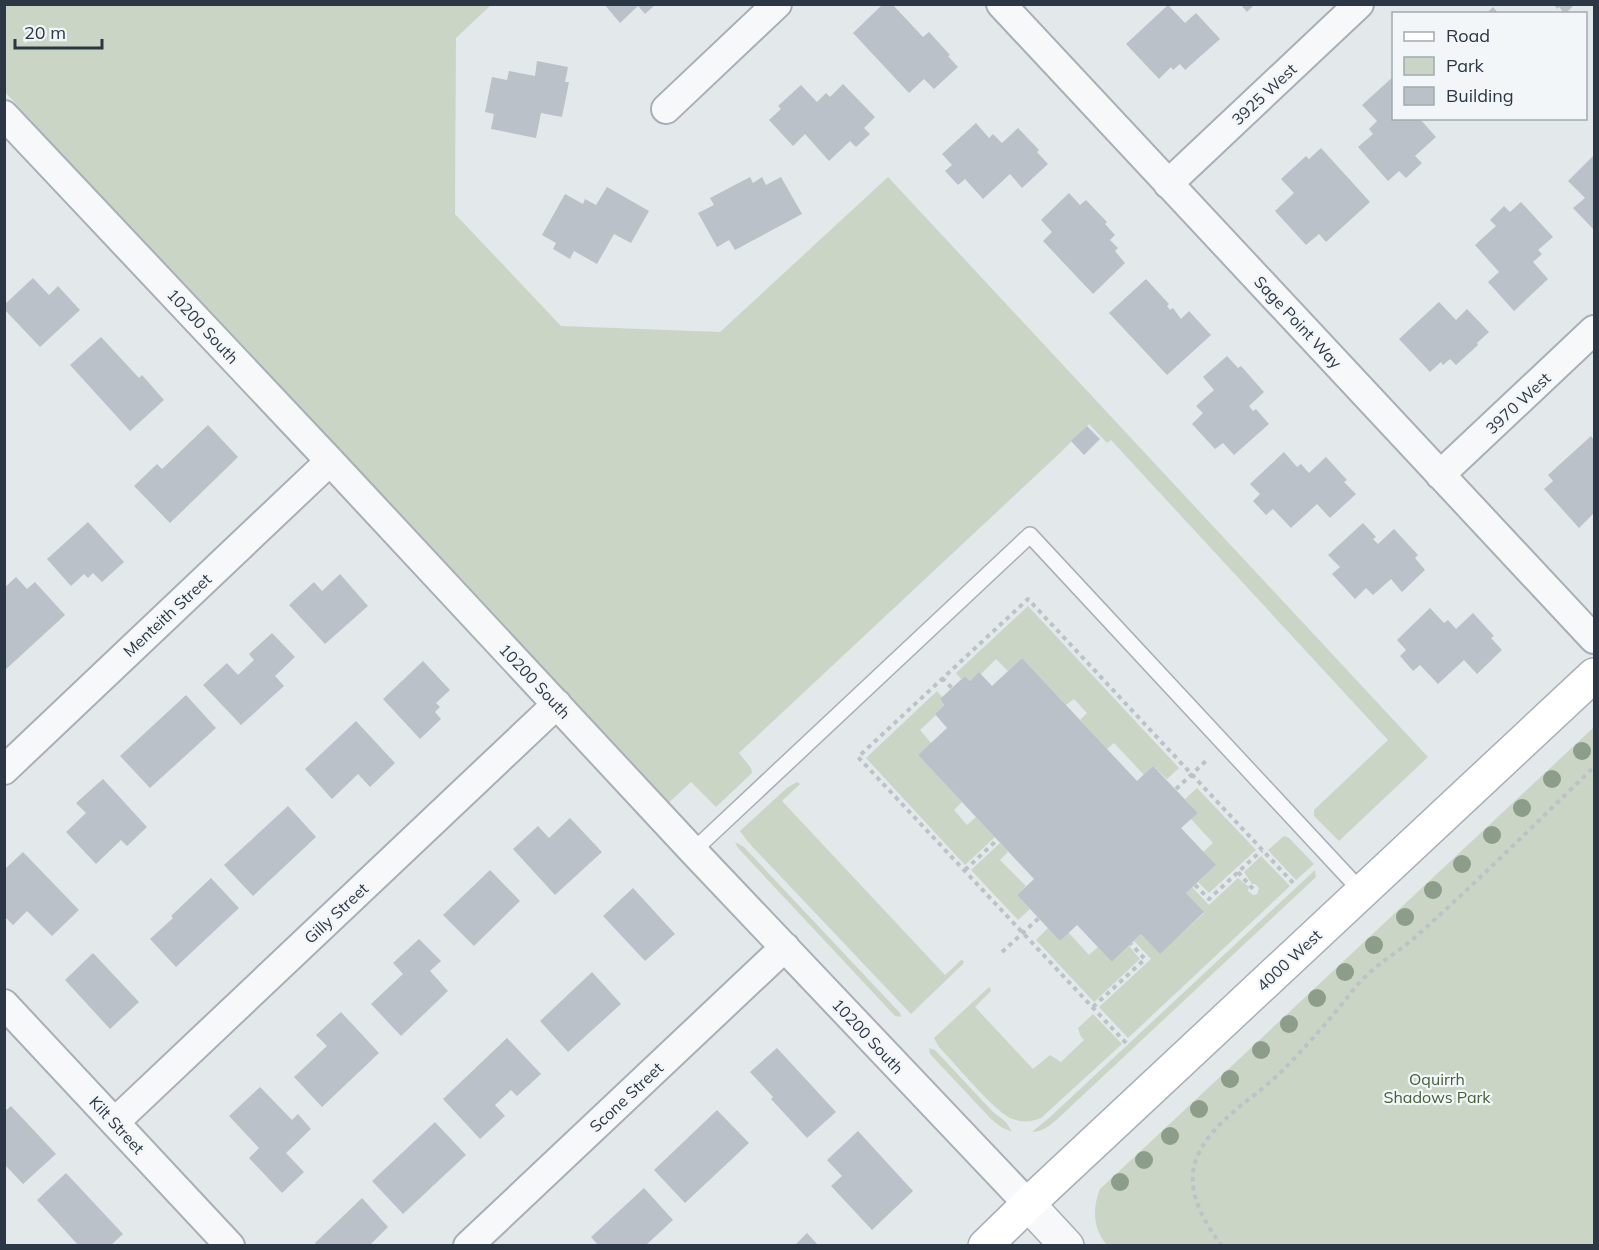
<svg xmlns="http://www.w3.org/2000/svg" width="1599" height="1250" font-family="Mulish,sans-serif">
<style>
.green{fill:#cbd5c5}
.building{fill:#bbc1c9}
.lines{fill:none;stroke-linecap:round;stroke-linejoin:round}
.service-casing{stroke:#a8afb6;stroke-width:18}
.minor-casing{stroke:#a8afb6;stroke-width:32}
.tertiary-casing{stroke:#a8afb6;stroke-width:36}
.secondary-casing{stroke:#a8afb6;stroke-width:36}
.path{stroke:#bdc2c6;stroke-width:4;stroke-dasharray:4.5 4.5;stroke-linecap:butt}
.service{stroke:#f6f8f9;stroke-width:15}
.minor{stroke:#f6f8f9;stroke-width:28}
.tertiary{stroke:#f6f8f9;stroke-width:33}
.secondary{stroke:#fff;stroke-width:33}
.tree{fill:#8c9d89}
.labels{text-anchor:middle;stroke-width:4.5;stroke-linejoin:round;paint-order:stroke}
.street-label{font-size:16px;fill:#2b3744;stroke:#f3f6f8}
.park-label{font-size:16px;fill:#455f39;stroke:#f3f6f8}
</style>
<rect width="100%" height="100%" fill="#e3e8eb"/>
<path class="green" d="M5 5H491L456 38 455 214 561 326 720 332 888 177 1428 757 1339 841 1314 816V810L1388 740 1111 440 1107 443 1089 424 1061 452 739 753 751 768 752 773 716 807 691 782 663 808 5 92Z
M1028 606 1179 768 1167 779 1153 766 1144 775 1114 743 1107 749 1080 720 1087 713 1074 699 1066 705 1022 658 1008 671 996 659 981 674 980 673 970 681 965 676 961 679 956 673Z
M937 691 942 697 940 700 944 705 935 714 936 715 920 730 931 743 918 755 962 802 954 810 967 825 976 817 995 837 965 865 866 758Z
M1594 727V1245H1107C1093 1230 1092 1208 1100 1189Z
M797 782 800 784 782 801 945 975 961 960 964 961 963 964 911 1014 748 842 740 831 788 787Z
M1197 788 1256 850 1209 893 1198 882 1215 866 1203 852 1213 843 1191 819 1198 813 1185 799Z
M1284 836 1289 838 1314 864 1296 880 1268 850Z
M735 842 744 847 900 1013 901 1017 895 1016 738 848Z
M1000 843 1008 852 1000 860 1026 886 1017 895 1030 909 1018 920 971 870Z
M1261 856 1290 886 1128 1038 1099 1007 1151 959 1134 941 1141 934 1160 953 1204 913 1186 893 1192 887 1209 905 1238 878 1249 887 1248 891 1253 895 1257 894 1259 888 1255 884H1252L1244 872Z
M1315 870 1316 877 1065 1112C1055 1121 1045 1132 1032 1132L1049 1118Z
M1048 928 1069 933 1089 955 1098 947 1112 962 1129 946 1140 959 1094 1002 1036 940Z
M989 987 990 988 991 991 975 1007 1033 1069 1050 1055 1061 1062 1084 1040 1080 1035 1078 1028 1093 1014 1122 1044 1041 1118C1032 1122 1022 1123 1013 1119 996 1114 954 1062 939 1047L934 1038Z
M929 1048 935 1050 993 1112 1006 1122 1012 1132 1001 1127 991 1119 930 1054Z"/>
<path class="building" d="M604 4H656L645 14 638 6 620 23Z
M883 4H892L923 37 929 32 950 55 948 56 958 67 934 89 924 79 909 93 853 33Z
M1240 4H1255L1247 12Z
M1554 4H1575L1565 14 1559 7 1557 9Z
M1168 5 1185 23 1196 13 1220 39 1185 70 1180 64 1173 70 1171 67 1159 79 1126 44Z
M1493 7 1499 14H1486Z
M537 61 568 67 565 82H569L562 117 541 113 536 138 491 129 494 114 485 112 492 77 507 80 509 71 535 76Z
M1394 76V118H1419L1436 137 1415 156 1422 163 1406 178 1399 171 1388 181 1358 147 1373 134 1369 129 1377 121 1362 105Z
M843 84 875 117 864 128 870 134 856 147 850 141 829 161 805 134 793 146 769 120 781 109 778 106 801 85 817 102 826 93 830 97Z
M976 123 989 138 993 134 1002 143 1018 128 1039 150 1037 152 1048 164 1022 188 1010 174 983 199 965 179 958 185 945 171 952 165 942 154Z
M1321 148 1370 202 1326 242 1319 234 1306 245 1275 211 1294 193 1281 179 1306 156 1309 159Z
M1594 155V230L1573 208 1585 198 1568 181Z
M750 177 753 183 762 177 766 185 781 177 802 214 735 250 729 240 717 247 698 213 714 205 710 198Z
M607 187 649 211 631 243 614 234 597 264 574 251 570 259 553 249 556 243 542 235 565 194 583 204 585 199 596 205Z
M1069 193 1080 205 1086 200 1107 222 1105 224 1115 235 1110 240 1118 248 1115 251 1125 263 1093 294 1043 241 1052 232 1041 220Z
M1521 202 1553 237 1538 250 1542 254 1533 262 1548 279 1514 311 1488 282 1499 272 1475 245 1496 226 1490 220 1504 206 1510 212Z
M33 278 49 295 58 286 80 310 40 347 4 309V305Z
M1146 279 1169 304 1167 306 1170 310 1173 308 1181 319 1189 311 1211 335 1167 375 1109 313Z
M1439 302 1456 320 1467 309 1489 332 1477 343 1478 345 1456 365 1450 359 1443 365 1441 362 1430 372 1399 339Z
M101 337 139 378 142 375 164 400 130 431 70 365Z
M1227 356 1238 368 1241 366 1264 392 1249 406 1253 411 1256 409 1269 424 1234 455 1223 443 1215 449 1192 424 1203 413 1196 406 1214 390 1203 377Z
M208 425 238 457 170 523 134 486 157 464 162 469Z
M1087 426 1100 439 1084 455 1071 441Z
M1591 436 1594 440V513L1579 528 1544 489 1553 481 1548 475Z
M1284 452 1297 467 1301 464 1309 473 1326 457 1347 480 1344 482 1356 494 1330 518 1317 504 1291 528 1273 509 1266 515 1253 501 1260 494 1250 484Z
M88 522 124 562 102 582 93 573 88 578 84 574 71 586 47 559Z
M1363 523 1376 537 1373 539 1378 544 1394 529 1418 555 1415 558 1425 570 1402 592 1391 579 1373 595 1366 588 1355 599 1332 574 1340 567 1328 555Z
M340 574 368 606 325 644 289 605 314 582 322 591Z
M16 577 27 589 35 582 65 615 4 671V588Z
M1430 608 1444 623 1448 620 1456 629 1473 613 1494 636 1491 638 1502 650 1477 674 1464 660 1438 684 1420 665 1413 671 1400 656 1406 650 1397 640Z
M272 633 295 657 275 676 284 686 241 725 203 685 227 663 238 675 254 660 249 654Z
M1022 658 1137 781 1153 766 1198 813 1181 828 1216 865 1186 893 1204 912 1160 954 1141 934 1112 962 1077 925 1060 941 1017 895 1034 879 918 755 947 728 935 714 944 705 940 699 965 676 970 681 979 672 992 686Z
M423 661 450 690 436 703 440 707 435 712 441 719 420 739 383 699Z
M186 695 216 728 150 788 120 756Z
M356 721 395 763 370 787 358 774 332 799 305 769Z
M103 779 147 827 127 846 121 840 96 864 66 832 86 813 76 803Z
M288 806 316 837 253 896 224 865Z
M570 818 602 852 555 895 513 849 538 826 549 838Z
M23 852 79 910 52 936 27 911 13 925 4 916V870Z
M490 870 520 901 474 946 443 915Z
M211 878 239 908 176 967 150 939 173 918 171 916Z
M633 888 675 934 645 961 603 916Z
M419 939 441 961 430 971 448 991 401 1036 371 1004 403 974 393 963Z
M93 953 139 1002 110 1029 65 980Z
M592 972 621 1004 568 1052 540 1021Z
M341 1012 379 1053 322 1107 294 1077 327 1046 316 1035Z
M507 1038 541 1074 517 1096 511 1090 495 1105 505 1116 480 1139 443 1099Z
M777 1048 836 1112 807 1138 771 1099 773 1097 750 1072Z
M260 1087 292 1120 298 1114 311 1129 286 1153 304 1172 282 1193 249 1158 259 1148 229 1116Z
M11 1106 56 1154 23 1184 4 1164V1112Z
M717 1110 749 1143 685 1203 654 1170Z
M435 1122 466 1155 403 1214 372 1181Z
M858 1131 913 1191 872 1230 831 1186 842 1176 827 1160Z
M66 1173 123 1234 110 1246H79L37 1200Z
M644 1188 673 1220 645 1246H599L591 1237Z
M362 1198 388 1227 369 1246H317L315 1243Z
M807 1233 819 1246H794Z"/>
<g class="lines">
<g class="service-casing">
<path id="service" d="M693 851 1030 535 1362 892"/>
</g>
<g class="minor-casing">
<path id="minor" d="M1001 4 1594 639
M666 109 777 4
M4 115 330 461 693 851 1028 1204
M1168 184 1359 4
M1440 475 1594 330
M4 770 330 461
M4 1004 230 1246
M115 1122 557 704
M468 1246 785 947"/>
</g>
<g class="tertiary-casing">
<path id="tertiary" d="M1028 1204 1067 1246"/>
</g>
<g class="secondary-casing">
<path id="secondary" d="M985 1246 1028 1204 1594 675"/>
</g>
<path class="path" d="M942 678 952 688
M1176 789 1208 759
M965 870 997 840
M1238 872 1253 889
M1195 885 1209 899 1262 850
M1002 952 1039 918
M1093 1007 1145 959 1131 944
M1126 1043 858 757 1028 599 1295 885
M1222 1246C1204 1222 1186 1192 1195 1162 1209 1122 1253 1100 1282 1071 1303 1050 1323 1027 1343 1003 1350 994 1357 984 1366 976 1380 962 1398 952 1413 939 1475 884 1534 825 1594 767"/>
<use href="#service" class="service"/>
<use href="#minor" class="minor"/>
<use href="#tertiary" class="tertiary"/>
<use href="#secondary" class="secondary"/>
</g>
<g class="tree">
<circle cx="1582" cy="751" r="9"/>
<circle cx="1552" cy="779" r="9"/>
<circle cx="1522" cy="808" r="9"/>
<circle cx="1492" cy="835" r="9"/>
<circle cx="1462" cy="864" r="9"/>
<circle cx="1433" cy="890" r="9"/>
<circle cx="1405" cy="917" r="9"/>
<circle cx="1374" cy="945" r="9"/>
<circle cx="1345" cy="972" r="9"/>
<circle cx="1317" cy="998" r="9"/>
<circle cx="1289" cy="1024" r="9"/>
<circle cx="1261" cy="1050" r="9"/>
<circle cx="1230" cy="1079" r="9"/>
<circle cx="1199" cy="1109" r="9"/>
<circle cx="1170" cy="1136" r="9"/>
<circle cx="1144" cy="1160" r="9"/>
<circle cx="1120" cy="1182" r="9"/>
</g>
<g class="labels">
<g class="street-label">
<text transform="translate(1264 94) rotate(-43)" y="6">3925 West</text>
<text transform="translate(1298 322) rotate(47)" y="6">Sage Point Way</text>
<text transform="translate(203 326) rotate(47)" y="6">10200 South</text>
<text transform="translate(1518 403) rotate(-43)" y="6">3970 West</text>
<text transform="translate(167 615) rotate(-43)" y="6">Menteith Street</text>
<text transform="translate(535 681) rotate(47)" y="6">10200 South</text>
<text transform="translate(336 913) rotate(-43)" y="6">Gilly Street</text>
<text transform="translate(1289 960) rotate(-43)" y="6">4000 West</text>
<text transform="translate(868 1036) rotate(47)" y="6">10200 South</text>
<text transform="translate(626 1097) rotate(-43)" y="6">Scone Street</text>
<text transform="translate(117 1125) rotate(47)" y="6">Kilt Street</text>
</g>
<g class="park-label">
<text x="1437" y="1085">Oquirrh<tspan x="1437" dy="18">Shadows Park</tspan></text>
</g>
</g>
<rect width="1599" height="1250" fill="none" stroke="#2b3744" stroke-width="12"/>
<rect x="1392" y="12" width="195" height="108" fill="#f3f6f8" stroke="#a3aab0" stroke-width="1.5"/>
<rect x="1404" y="32" width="30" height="9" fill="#ffffff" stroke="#a3aab0" stroke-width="1.5"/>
<text x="1446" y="42" font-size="18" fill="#2b3744">Road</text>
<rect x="1404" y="57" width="30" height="18" fill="#cbd5c5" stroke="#a3aab0" stroke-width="1.5"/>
<text x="1446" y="72" font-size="18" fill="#2b3744">Park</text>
<rect x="1404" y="87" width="30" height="18" fill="#bbc1c9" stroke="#a3aab0" stroke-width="1.5"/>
<text x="1446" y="102" font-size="18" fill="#2b3744">Building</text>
<path d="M15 39v9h87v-9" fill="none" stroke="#2b3744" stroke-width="3"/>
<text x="24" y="39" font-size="18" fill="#2b3744" stroke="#f3f6f8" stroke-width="4.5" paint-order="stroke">20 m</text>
</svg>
